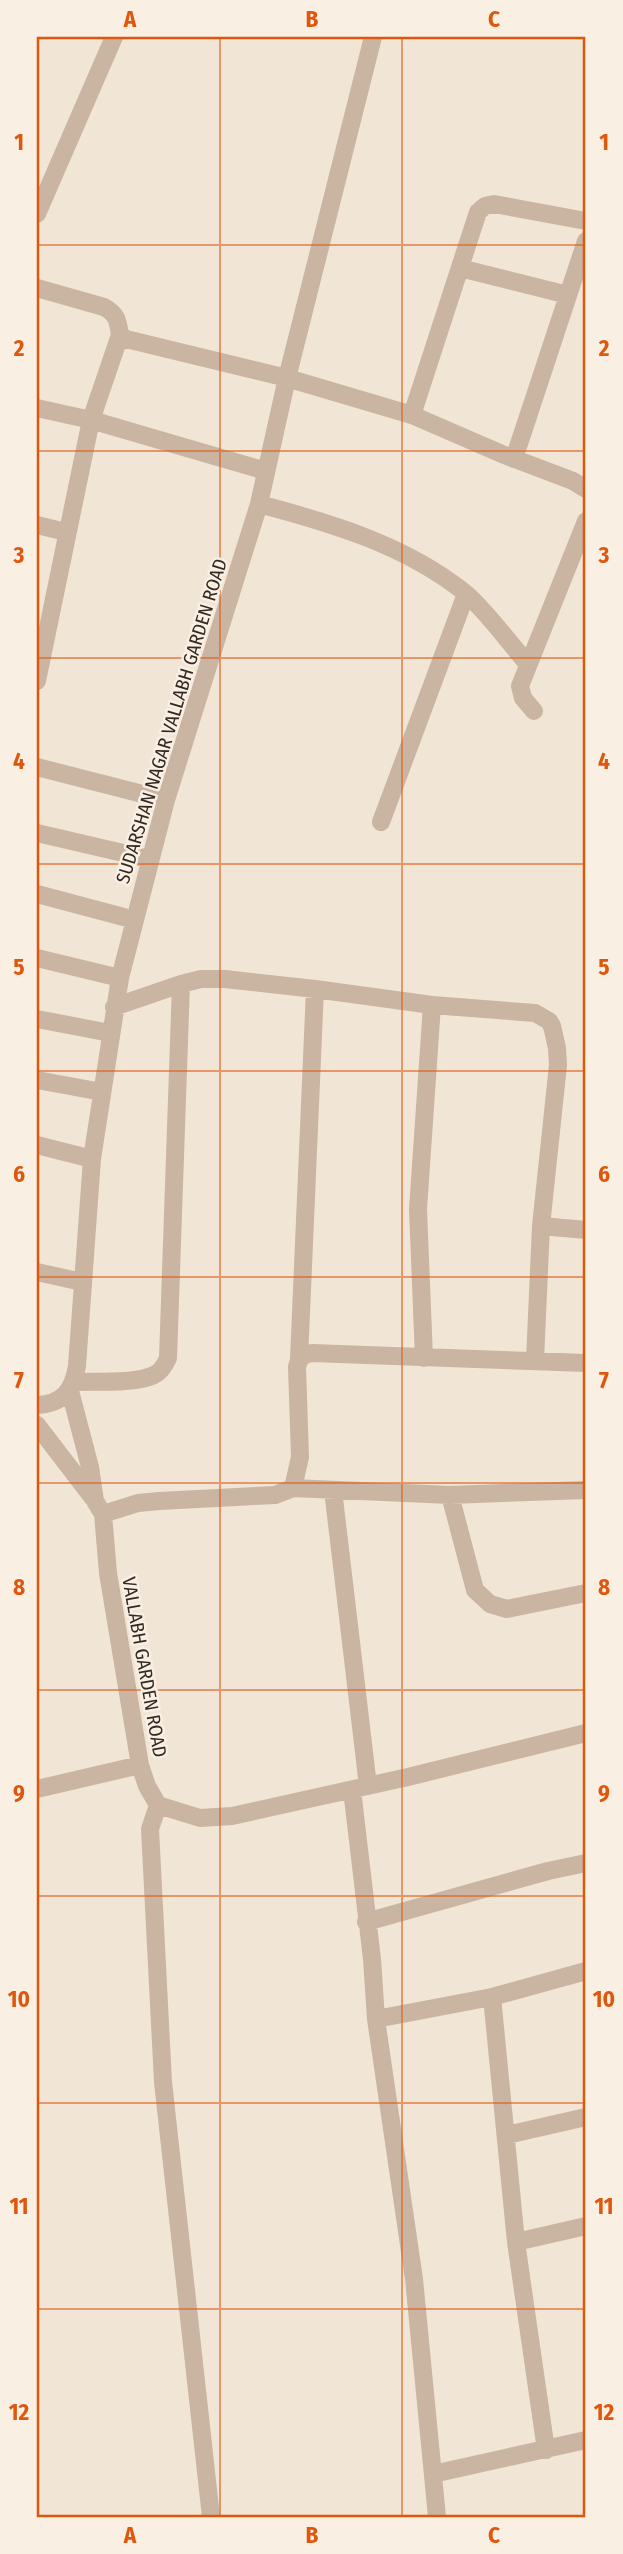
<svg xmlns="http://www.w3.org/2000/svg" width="623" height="2554" font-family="'Fira Sans Condensed',sans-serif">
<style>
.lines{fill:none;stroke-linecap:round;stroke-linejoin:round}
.minor{stroke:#c9b5a2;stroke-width:18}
.grid{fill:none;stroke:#df570d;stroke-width:2;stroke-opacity:0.55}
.labels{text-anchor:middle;stroke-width:5;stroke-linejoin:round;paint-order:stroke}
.street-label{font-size:19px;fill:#332a25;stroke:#f9efe2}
.neatline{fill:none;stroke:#df570d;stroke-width:2.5}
.grid-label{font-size:23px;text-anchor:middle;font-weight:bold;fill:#df570d}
</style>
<rect width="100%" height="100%" fill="#f1e5d6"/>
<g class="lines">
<path class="minor" d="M37 214 114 37
M460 268 568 295
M37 288 104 307C117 314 118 321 120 335L126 339 287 378 412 415 502 454 573 481 586 489
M37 408 91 420 266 471
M412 415 478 212 485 206 494 204 586 221
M514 459 586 241
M259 504C331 523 405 545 464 592 486 610 509 643 528 664
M37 525 66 532
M37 681 91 420 120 335
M534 711 523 698 520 686 586 521
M37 767 166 800
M381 822 466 594
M37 833 149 859
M37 894 135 920
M37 958 120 978
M114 1007 181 984 201 979H225L315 989 432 1005 535 1013 549 1021 552 1026 557 1048 558 1065 541 1226 535 1360
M37 1019 110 1033
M37 1080 102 1092
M37 1145 92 1159
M541 1226 586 1230
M37 1272 82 1282
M424 1358 418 1209 432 1005
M299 1359 315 989
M74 1382C96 1381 135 1384 154 1375 161 1372 165 1365 168 1358L181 984
M70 1391 90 1467 95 1501 103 1514 108 1573 140 1765 147 1786 158 1805 200 1818 232 1816 408 1777 586 1733
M37 1405C63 1404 73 1390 77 1366L92 1159 120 978 166 800 259 504 287 378 373 37
M37 1425 93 1498
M293 1488 450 1495 475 1590 490 1604 507 1609 586 1593
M333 1490 368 1786
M450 1495 586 1490
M103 1514 138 1503 159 1501 275 1495 293 1488 300 1457 297 1367C299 1358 302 1355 312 1353L586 1363
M37 1789 140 1765
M352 1790 372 1959 376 2019 414 2279 437 2517
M158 1805 150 1829 163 2082 211 2517
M366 1922 548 1871 586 1863
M492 1997 516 2242 546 2450
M376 2019 492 1997 586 1971
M507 2135 586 2117
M516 2242 586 2226
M433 2474 586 2440"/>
</g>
<path class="grid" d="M220 37V2517M402 37V2517M37 245H586M37 451H586M37 658H586M37 864H586M37 1071H586M37 1277H586M37 1483H586M37 1690H586M37 1896H586M37 2103H586M37 2309H586"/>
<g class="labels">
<g class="street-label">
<text transform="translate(171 721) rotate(-73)" y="7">SUDARSHAN NAGAR VALLABH GARDEN ROAD</text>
<text transform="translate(145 1667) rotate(80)" y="7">VALLABH GARDEN ROAD</text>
</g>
</g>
<rect width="623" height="2554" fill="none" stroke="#f9efe2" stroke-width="77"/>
<rect x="38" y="38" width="546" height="2478" class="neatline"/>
<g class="grid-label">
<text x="130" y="27">A</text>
<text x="312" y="27">B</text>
<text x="494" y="27">C</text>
<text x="19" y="150">1</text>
<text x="604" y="150">1</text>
<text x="19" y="356">2</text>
<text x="604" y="356">2</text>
<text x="19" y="563">3</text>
<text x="604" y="563">3</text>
<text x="19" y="769">4</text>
<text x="604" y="769">4</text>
<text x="19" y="975">5</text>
<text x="604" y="975">5</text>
<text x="19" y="1182">6</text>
<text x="604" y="1182">6</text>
<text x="19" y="1388">7</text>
<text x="604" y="1388">7</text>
<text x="19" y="1595">8</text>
<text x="604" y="1595">8</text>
<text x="19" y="1801">9</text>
<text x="604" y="1801">9</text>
<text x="19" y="2007">10</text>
<text x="604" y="2007">10</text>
<text x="19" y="2214">11</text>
<text x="604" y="2214">11</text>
<text x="19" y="2420">12</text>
<text x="604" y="2420">12</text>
<text x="130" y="2543">A</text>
<text x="312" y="2543">B</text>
<text x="494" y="2543">C</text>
</g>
</svg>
